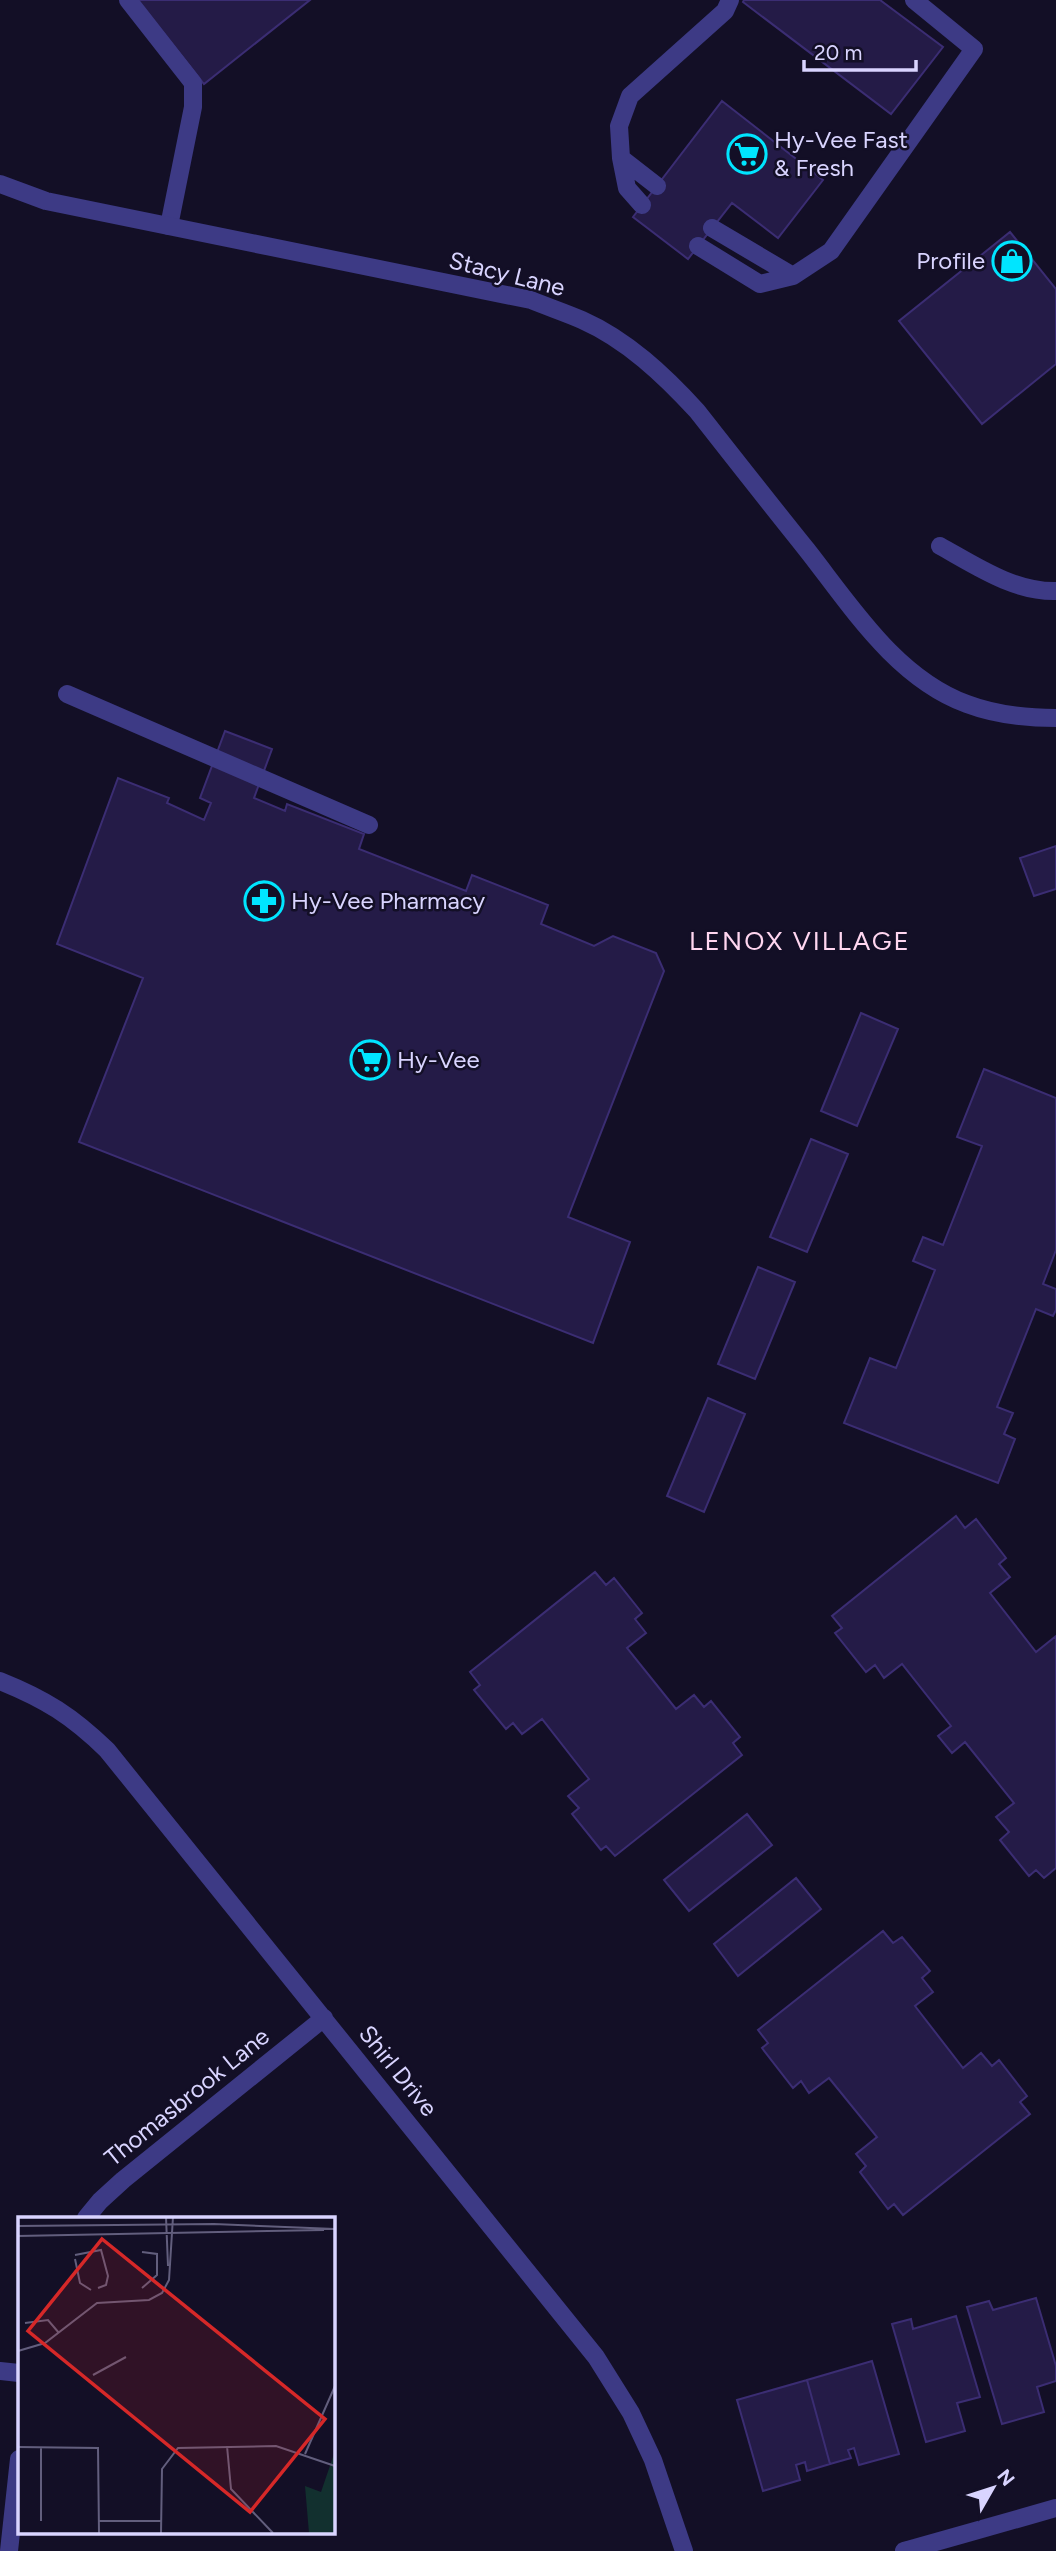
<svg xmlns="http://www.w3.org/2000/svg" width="1056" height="2551" font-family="Figtree,sans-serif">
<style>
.building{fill:#241b47;stroke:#3b2d73;stroke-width:2}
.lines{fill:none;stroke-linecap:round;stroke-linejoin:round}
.lane{stroke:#3d3a85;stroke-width:18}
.street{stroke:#3d3a85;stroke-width:18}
.labels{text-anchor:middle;stroke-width:5;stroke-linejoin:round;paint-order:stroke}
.poi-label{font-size:24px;fill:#d9d4ff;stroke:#130f26;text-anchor:start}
.street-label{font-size:24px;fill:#d9d4ff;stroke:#130f26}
.neighbourhood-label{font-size:26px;letter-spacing:2px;fill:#ffd6f0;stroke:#130f26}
.inset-road{fill:none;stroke:#625e7d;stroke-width:2}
.view{fill:#d62828;fill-opacity:0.15;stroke:#d62828;stroke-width:3.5}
.inset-edge{fill:none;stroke:#d9d4ff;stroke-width:3.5}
</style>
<rect width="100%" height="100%" fill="#130f26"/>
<path class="building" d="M137 0H310L204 84Z
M744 0H880L943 47 891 114 743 2Z
M722 101 823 180 778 238 732 203 688 259 633 217Z
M1010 232 1056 289V364L982 424 899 321Z
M225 731 272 749 254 798 285 811 287 804 364 834 359 849 466 891 472 875 548 905 541 924 594 946 613 936 656 953 664 971 568 1217 630 1242 593 1343 79 1142 143 978 57 944 118 778 169 798 167 803 204 820 211 803 200 798Z
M1056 846V889L1034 896 1020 858Z
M861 1013 898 1029 857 1126 821 1111Z
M984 1069 1056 1098V1250L1043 1284 1056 1289V1310L1053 1316 1036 1309 997 1407 1013 1413 1004 1434 1015 1439 998 1483 844 1423 870 1358 896 1368 935 1270 913 1261 923 1237 943 1245 982 1146 957 1137Z
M811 1139 848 1154 807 1252 770 1237Z
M758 1267 795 1282 755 1379 718 1364Z
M708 1398 745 1414 704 1512 667 1496Z
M956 1516 965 1528 976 1519 1006 1558 999 1564 1010 1577 990 1593 1036 1652 1056 1636V1868L1044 1878 1036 1870 1029 1876 1000 1840 1009 1832 996 1817 1014 1803 965 1742 952 1753 938 1736 951 1726 902 1664 884 1678 875 1665 866 1672 835 1633 842 1628 832 1616Z
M595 1572 606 1585 614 1578 642 1613 635 1619 646 1633 627 1648 676 1709 694 1695 704 1707 711 1701 740 1737 733 1743 742 1755 615 1856 606 1846 601 1850 572 1814 579 1808 568 1796 589 1779 542 1719 522 1734 513 1723 506 1729 474 1690 480 1685 470 1672Z
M747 1814 772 1845 689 1911 664 1880Z
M796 1878 821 1909 738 1976 714 1944Z
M883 1931 893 1943 902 1937 930 1971 922 1978 933 1992 915 2006 963 2068 981 2053 992 2066 999 2060 1027 2096 1020 2102 1030 2114 903 2215 894 2204 888 2209 860 2172 866 2166 856 2154 877 2137 829 2078 809 2093 801 2081 793 2088 762 2048 768 2043 758 2030Z
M1036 2298 1056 2366V2381L1037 2387 1044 2412 1002 2424 967 2307 989 2301 993 2310Z
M956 2316 980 2397 957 2403 965 2431 926 2442 892 2324 911 2319 913 2329Z
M872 2361 899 2454 859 2465 854 2448 848 2450 851 2458 830 2464 807 2380Z
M807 2380 830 2464 807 2471 805 2462 796 2465 800 2480 763 2491 737 2400Z"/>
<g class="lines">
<path class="lane" d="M128 0 193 83V107L169 226
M621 158 657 186
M642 205 627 188 621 158 619 126 630 96 725 11 730 0
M712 228 793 276
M698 246 760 284 793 276 831 251 974 49 914 0
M940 546C976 566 1014 592 1056 591
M67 694 369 825"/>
<path class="street" d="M0 184 46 201 531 300C548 307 566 313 582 320 627 340 664 375 697 411 734 458 770 504 807 550 851 606 896 678 967 704 996 715 1025 718 1056 718
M0 1681C45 1699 72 1716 107 1750L596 2357 631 2413 653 2460 684 2551
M86 2218 100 2201 123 2180 324 2018
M0 2371 19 2373
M9 2551 19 2459
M904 2551 1056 2508"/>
</g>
<defs>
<g id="supermarket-ring" transform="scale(2.0125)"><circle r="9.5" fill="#130f26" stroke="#00e5ff" stroke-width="1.5"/><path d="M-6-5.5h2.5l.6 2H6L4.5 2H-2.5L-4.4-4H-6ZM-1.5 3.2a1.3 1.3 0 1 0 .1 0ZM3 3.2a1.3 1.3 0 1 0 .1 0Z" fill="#00e5ff"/></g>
<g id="shop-ring" transform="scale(2.0125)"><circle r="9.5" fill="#130f26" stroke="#00e5ff" stroke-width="1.5"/><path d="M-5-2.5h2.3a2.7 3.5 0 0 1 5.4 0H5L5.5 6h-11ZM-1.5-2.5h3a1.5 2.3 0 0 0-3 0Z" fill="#00e5ff"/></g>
<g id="pharmacy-ring" transform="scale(2.0125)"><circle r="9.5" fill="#130f26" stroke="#00e5ff" stroke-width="1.5"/><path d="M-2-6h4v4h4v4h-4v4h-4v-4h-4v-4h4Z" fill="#00e5ff"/></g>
</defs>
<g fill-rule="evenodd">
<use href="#supermarket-ring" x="747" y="154"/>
<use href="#shop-ring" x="1012" y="261"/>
<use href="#pharmacy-ring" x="264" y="901"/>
<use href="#supermarket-ring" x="370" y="1060"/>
</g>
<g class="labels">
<g class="poi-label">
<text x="774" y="148">Hy-Vee Fast<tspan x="774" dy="28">&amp; Fresh</tspan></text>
<text x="985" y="269" text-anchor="end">Profile</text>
<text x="291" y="909">Hy-Vee Pharmacy</text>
<text x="397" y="1068">Hy-Vee</text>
</g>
<g class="street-label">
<text transform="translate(507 274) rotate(14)" y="8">Stacy Lane</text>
<text transform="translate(398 2071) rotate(51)" y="8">Shirl Drive</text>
<text transform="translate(187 2097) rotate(-39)" y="8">Thomasbrook Lane</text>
</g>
<g class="neighbourhood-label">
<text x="800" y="950">LENOX VILLAGE</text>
</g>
</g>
<g transform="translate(18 2217)">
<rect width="317" height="317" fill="#130f26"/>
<path d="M317 234V316H291L287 269 303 275Z" fill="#12302f"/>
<path class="inset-road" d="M148 0 150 49M0 9 196 7 317 12M0 19 306 13M124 35 139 37V58L124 71M57 38 83 33 90 59 88 68 80 71M57 42 62 66 73 73M7 106 30 103 41 116M0 134 27 126 79 86 131 83 144 76 151 63 155 0M75 158 108 140M209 229 213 272 255 316M0 230 80 231 81 316M287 237 317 169M23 304V230M81 304H143M143 316 144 252 160 231 258 229 317 249"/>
<path class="view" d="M84 22 307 202 232 295 10 114Z"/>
<rect width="317" height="317" class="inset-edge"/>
</g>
<g transform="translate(993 2488) rotate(51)" stroke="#130f26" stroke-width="5" paint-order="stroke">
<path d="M0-5L12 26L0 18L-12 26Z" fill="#d9d4ff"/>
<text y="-10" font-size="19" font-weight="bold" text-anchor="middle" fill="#d9d4ff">N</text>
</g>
<path d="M804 60v10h112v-10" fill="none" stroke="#d9d4ff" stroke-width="3.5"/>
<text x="814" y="60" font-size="21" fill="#d9d4ff" stroke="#130f26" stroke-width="5" paint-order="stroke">20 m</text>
</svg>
